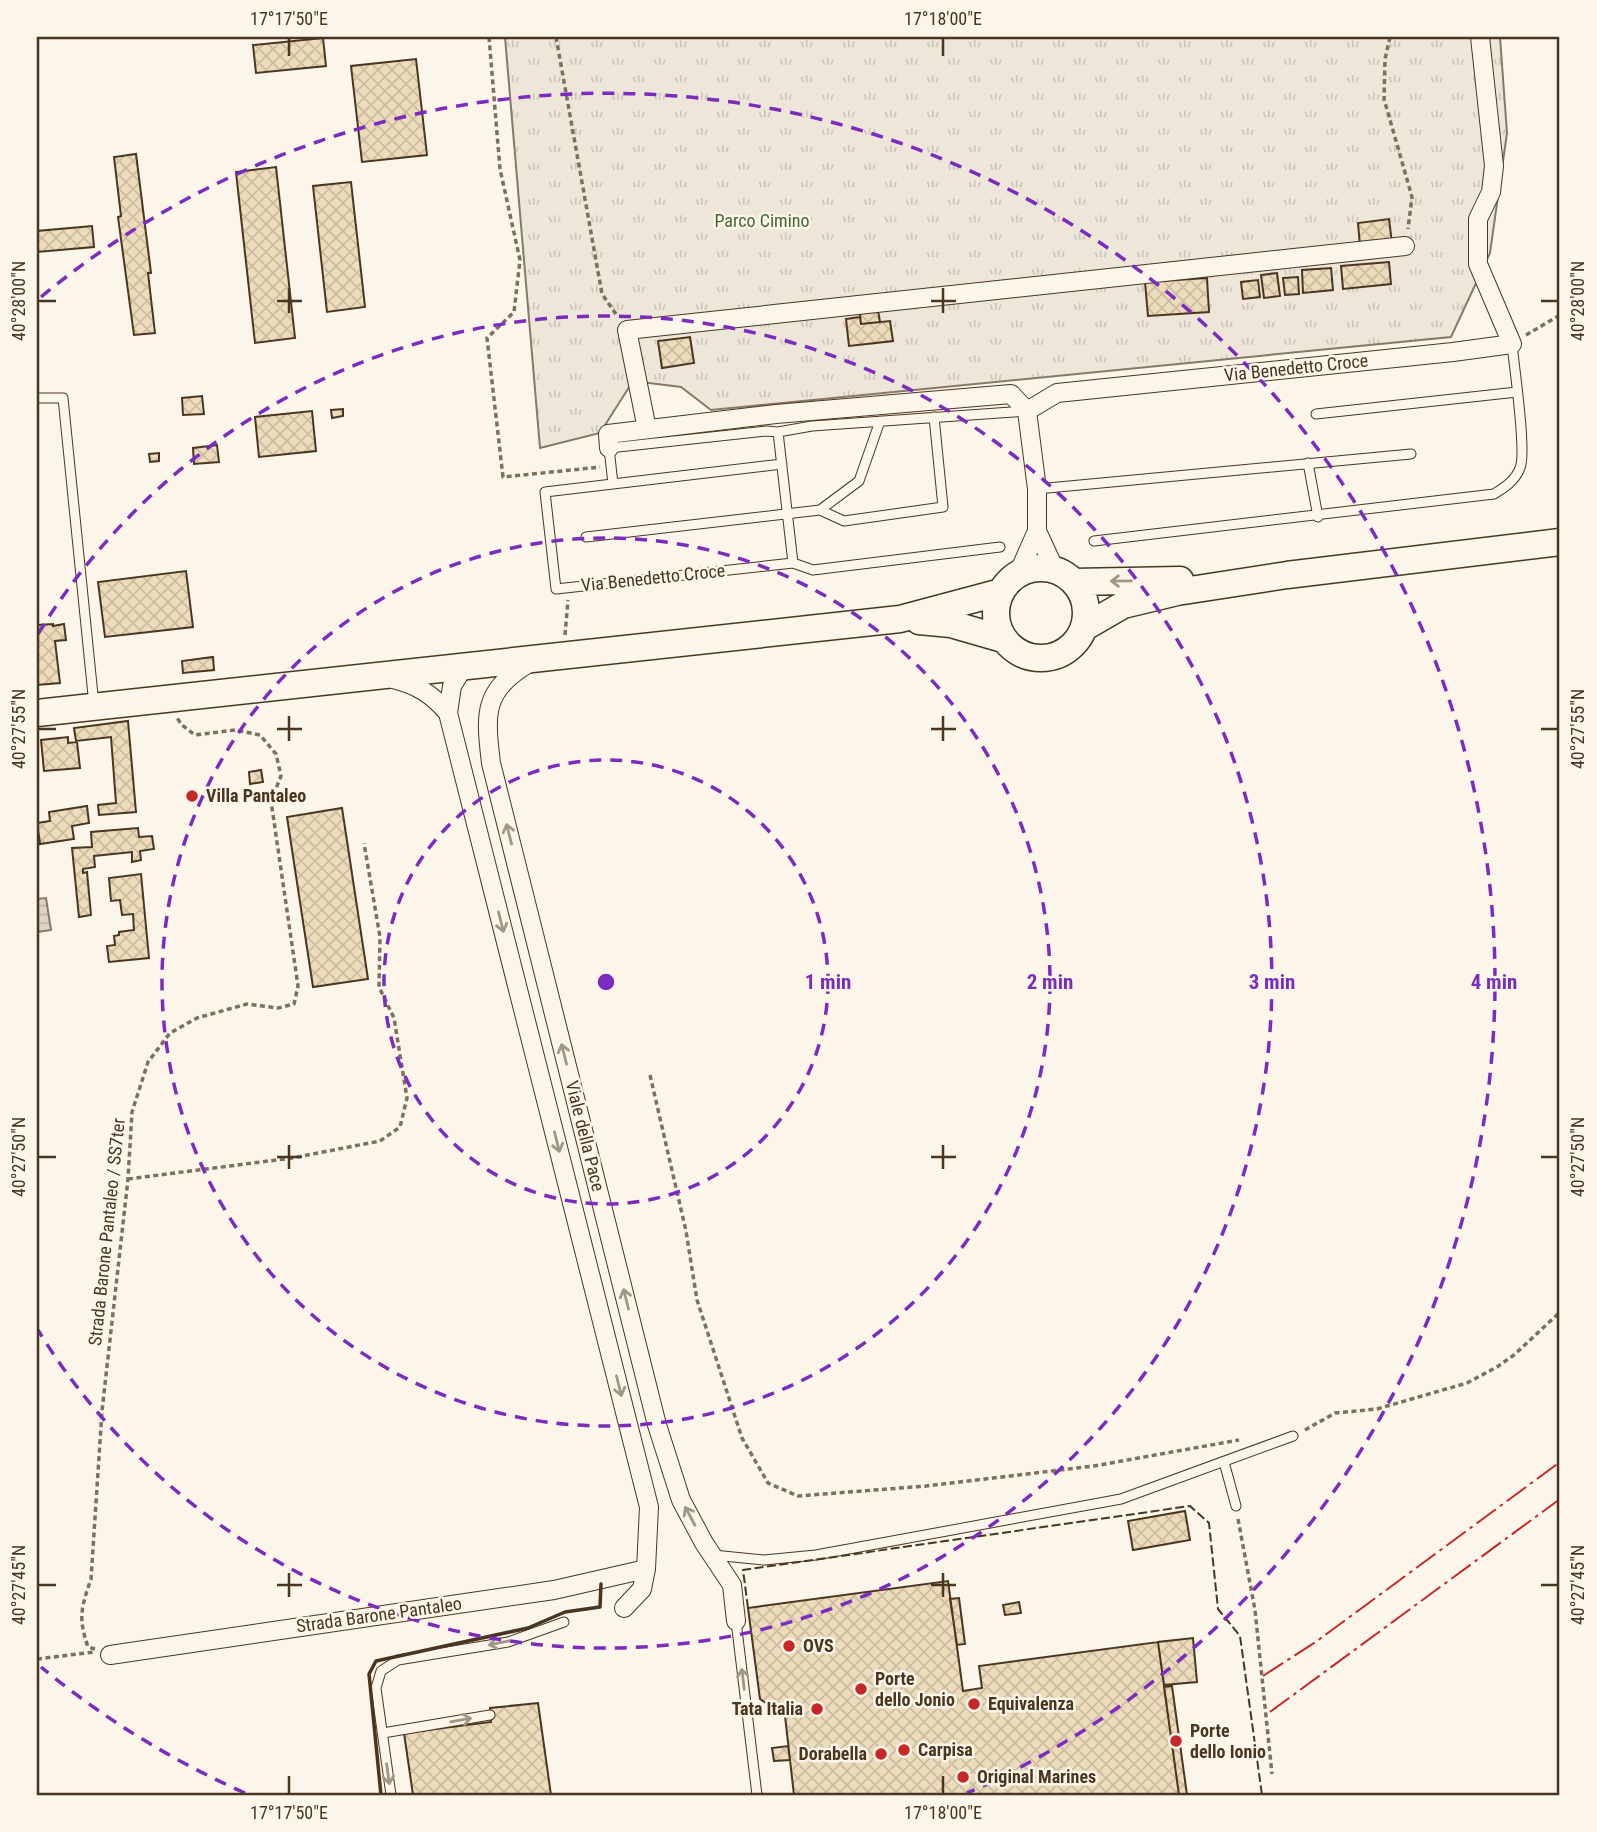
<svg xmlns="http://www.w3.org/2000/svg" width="1597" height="1832" font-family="'Roboto Condensed',sans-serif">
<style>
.park{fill:url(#park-tufts);stroke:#887966;stroke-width:2}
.water{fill:url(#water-rules);stroke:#887966;stroke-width:2}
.building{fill:url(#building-cross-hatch);stroke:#4a3520;stroke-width:2}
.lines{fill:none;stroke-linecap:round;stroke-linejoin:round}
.service-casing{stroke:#4a3520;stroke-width:11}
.minor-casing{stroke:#4a3520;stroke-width:20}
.primary-casing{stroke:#4a3520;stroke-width:29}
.path{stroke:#7f6f5c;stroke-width:3.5;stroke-dasharray:5 3.5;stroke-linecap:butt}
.service{stroke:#fbf6e9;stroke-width:9}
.minor{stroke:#fbf6e9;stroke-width:18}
.primary{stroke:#fbf6e9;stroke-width:26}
.fence{stroke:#4a3520;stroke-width:2;stroke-dasharray:9 3.5;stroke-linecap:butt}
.wall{stroke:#4a3520;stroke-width:3.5}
.power{stroke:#c62828;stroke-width:2;stroke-dasharray:24 5 3.5 5;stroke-linecap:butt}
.oneway{stroke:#a29684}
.ticks{fill:none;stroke:#4a3520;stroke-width:2.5}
.ring{fill:none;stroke:#7b2cbf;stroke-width:3.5;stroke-dasharray:12 9}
.poi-dot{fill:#c62828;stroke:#fbf6e9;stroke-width:2.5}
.labels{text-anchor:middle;stroke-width:5;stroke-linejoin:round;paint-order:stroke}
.park-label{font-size:18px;fill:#436837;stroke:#fbf6e9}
.street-label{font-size:18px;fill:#4a3520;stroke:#fbf6e9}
.poi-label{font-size:18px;font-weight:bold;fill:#4a3520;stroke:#fbf6e9;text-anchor:start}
.centre{fill:#7b2cbf;stroke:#fbf6e9;stroke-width:3.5}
.ring-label{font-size:21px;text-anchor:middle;font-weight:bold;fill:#7b2cbf;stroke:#fbf6e9;stroke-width:5;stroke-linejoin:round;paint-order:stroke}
.neatline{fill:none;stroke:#4a3520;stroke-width:2.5}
.ticks-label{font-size:18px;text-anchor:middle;fill:#4a3520}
</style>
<defs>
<pattern id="park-tufts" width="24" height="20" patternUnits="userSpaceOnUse" patternTransform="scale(1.75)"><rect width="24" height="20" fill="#ede6d9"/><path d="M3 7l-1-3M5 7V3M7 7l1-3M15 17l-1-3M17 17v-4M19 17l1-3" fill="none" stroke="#cdc6ba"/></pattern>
<pattern id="water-rules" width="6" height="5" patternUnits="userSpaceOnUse" patternTransform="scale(1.75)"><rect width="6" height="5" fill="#dcd4c6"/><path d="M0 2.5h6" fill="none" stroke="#beb7aa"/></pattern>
<pattern id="building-cross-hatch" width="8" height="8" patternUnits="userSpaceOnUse" patternTransform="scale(1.75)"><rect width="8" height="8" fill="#ecdcbc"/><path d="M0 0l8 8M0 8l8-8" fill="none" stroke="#ccbda1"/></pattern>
</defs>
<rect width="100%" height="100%" fill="#fbf6e9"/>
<path class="park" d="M505 37H1500L1507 133 1490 253 1451 337 711 410 681 387 633 381 600 433 540 448Z"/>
<path class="water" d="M46 898 51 930 37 932V899Z"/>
<path class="building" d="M323 38 326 66 256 73 253 45Z
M416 59 427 155 362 162 351 66Z
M136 154 151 273H148L155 333 134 335 118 217 121 216 114 157Z
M276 167 295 338 255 343 236 172Z
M351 182 365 307 327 312 313 186Z
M1389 219 1392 243 1360 246 1358 223Z
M92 226 94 247 37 252V231Z
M1389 262 1391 284 1343 289 1341 266Z
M1331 268 1333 290 1303 293 1302 270Z
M1277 273 1280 296 1264 298 1261 275Z
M1298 277 1299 294 1285 295 1283 278Z
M1207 278 1209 312 1148 316 1145 282Z
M1258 280 1260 297 1243 299 1241 282Z
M877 304 880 322 861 324 859 306Z
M860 317 861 324 890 321 893 341 849 346 846 319Z
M690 337 694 363 662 368 658 341Z
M202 396 204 414 183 415 182 398Z
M343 409V416L332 418 331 410Z
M312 411 316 451 259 457 255 417Z
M217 445 219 462 194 464 193 448Z
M159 453V461L150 462 149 454Z
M186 571 193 627 105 637 98 582Z
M53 624V626L64 624 66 640 55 641 60 683 37 685V625Z
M213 657 214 670 183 673 182 661Z
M128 721 136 812 99 815 98 805 116 803 111 737 76 741 74 728Z
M68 737V743L77 742 80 768 44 771 41 740Z
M261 770 263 782 250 784 249 772Z
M87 806 89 823 72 826 74 839 40 844 37 823 50 821 49 812Z
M342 808 368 979 313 987 287 817Z
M138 828 139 837 152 836 154 849 140 851 141 860 132 862V852L94 856 95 867 83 869V873L87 872 91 915 79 917 72 848 92 847 91 832Z
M141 874 149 958 109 962 107 946 115 945 114 936 119 935V932L134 930 133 914 122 915 120 900 111 901 109 878Z
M1185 1511 1190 1540 1133 1550 1128 1521Z
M948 1581 963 1691 982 1688 979 1666 1158 1642 1179 1795H794L785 1716 760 1699 748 1608Z
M959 1598 965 1644 957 1645 950 1599Z
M1019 1602 1021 1613 1005 1615 1003 1605Z
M1193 1638 1197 1682 1164 1685 1158 1642Z
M1172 1686 1187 1795H1179L1164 1687Z
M538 1703 551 1795H413L404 1733 491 1722 490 1708Z
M788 1746 790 1760 774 1761 772 1748Z"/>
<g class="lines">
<g class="service-casing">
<path id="service" d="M37 398H63L94 705
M1316 414 1517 392
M778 432 793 563
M1308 463 1318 517
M782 464 545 492 556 589 793 563 813 570 1000 547
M613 484 609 448 766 431 778 432 812 426 1027 411
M1037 489 1411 454
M820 510 844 521 943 507 934 417
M586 537 820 510 859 481 880 421
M1094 541 1494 494C1505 487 1515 481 1520 468 1527 453 1514 366 1512 344
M1224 1462 1236 1506
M713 1555 764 1560 816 1555 1121 1499 1293 1436
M736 1621 757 1795
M383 1733 490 1715
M391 1795 376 1688 381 1671 398 1660 508 1642 564 1622"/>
</g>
<g class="minor-casing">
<path id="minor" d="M1027 411 1057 393 1453 352 1512 344 1478 264V219L1491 192 1494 166 1480 37
M647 429 627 330 1405 246
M609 448 608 434 776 414 1011 394 1027 411 1037 489V531L1018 574
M1037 531 1055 570
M529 663C483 691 485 713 491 763L657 1425 681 1500 704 1543 732 1585 736 1621
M393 679C417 685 432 694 448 713L649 1507 646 1569 642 1589 624 1608
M448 713 452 686 464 666
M110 1655 554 1590 646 1569"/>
</g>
<g class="primary-casing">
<path id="primary" d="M996 613a45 45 0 1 1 90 0a45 45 0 1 1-90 0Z
M1074 582 1180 580
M919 621 951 624 1003 639
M1085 627 1123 605 1177 592 1287 575 1560 542
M37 713 900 619 1001 592"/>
</g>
<path class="path" d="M489 37 500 169 520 260 514 312 487 338 503 477 600 467
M556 37 602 294 618 317
M1390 37 1385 59 1384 99 1412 197 1408 229
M1526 335 1560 315
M565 635 568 600
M650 1075 686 1231 697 1300 742 1438 768 1483 798 1496 926 1486 1094 1466 1239 1440
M128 1179 292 1158 380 1141 400 1127 407 1098 394 1018 379 987 380 937 364 843
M1305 1430 1335 1413 1377 1409 1467 1383 1497 1367 1514 1355 1560 1312
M1238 1519 1255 1610 1272 1774
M95 1649 88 1647C78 1618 81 1608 91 1579L102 1411 128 1179 132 1112 148 1062 170 1033 197 1018 247 1004 278 1008 294 1004 298 986 271 801 281 776 276 754 260 735 235 730 195 735 182 725 177 718
M37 1659 94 1652"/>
<use href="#service" class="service"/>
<use href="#minor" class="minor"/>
<use href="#primary" class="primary"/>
<path class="fence" d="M748 1608 743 1570 1190 1506 1209 1523 1218 1609 1240 1636 1262 1795"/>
<path class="wall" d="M381 1795 369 1674 376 1661 528 1628 565 1612 600 1607 601 1584"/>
<path class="power" d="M1263 1676 1317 1641 1560 1462
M1270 1712 1560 1499"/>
</g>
<defs><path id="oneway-shaft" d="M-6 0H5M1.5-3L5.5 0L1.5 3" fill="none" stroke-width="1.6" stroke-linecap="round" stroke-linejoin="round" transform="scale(1.75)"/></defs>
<g class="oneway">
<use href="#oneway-shaft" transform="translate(1121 581) rotate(179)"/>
<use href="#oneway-shaft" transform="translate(509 834) rotate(-104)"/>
<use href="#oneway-shaft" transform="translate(501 922) rotate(76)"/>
<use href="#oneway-shaft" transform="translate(564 1054) rotate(-104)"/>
<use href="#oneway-shaft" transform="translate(557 1142) rotate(76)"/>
<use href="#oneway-shaft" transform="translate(626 1299) rotate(-104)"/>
<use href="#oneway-shaft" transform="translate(619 1386) rotate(76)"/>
<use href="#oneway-shaft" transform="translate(690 1516) rotate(-118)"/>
<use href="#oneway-shaft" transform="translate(499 1643) rotate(169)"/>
<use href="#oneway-shaft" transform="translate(743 1679) rotate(-97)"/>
<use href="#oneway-shaft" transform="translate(461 1720) rotate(-10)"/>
<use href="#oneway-shaft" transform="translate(388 1774) rotate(82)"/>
</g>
<path class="ticks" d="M289 38V56M943 38V56M289 288V313M943 288V313M38 301H56M277 301H302M931 301H956M1541 301H1558M289 716V741M943 716V741M38 729H56M277 729H302M931 729H956M1541 729H1558M289 1145V1169M943 1145V1169M38 1157H56M277 1157H302M931 1157H956M1541 1157H1558M289 1573V1597M943 1573V1597M38 1585H56M277 1585H302M931 1585H956M1541 1585H1558M289 1776V1794M943 1776V1794"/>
<g class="ring">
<circle cx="606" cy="982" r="222"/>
<circle cx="606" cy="982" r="444"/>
<path d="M38 634A666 666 0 1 1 38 1330"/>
<path d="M245 1793A888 888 0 0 1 41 1667M41 297A888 888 0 1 1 967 1793"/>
</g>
<g class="poi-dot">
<circle cx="192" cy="796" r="7"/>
<circle cx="789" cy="1646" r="7"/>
<circle cx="861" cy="1689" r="7"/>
<circle cx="974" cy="1704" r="7"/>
<circle cx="817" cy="1709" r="7"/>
<circle cx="1176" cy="1741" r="7"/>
<circle cx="904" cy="1750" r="7"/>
<circle cx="881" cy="1754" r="7"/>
<circle cx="963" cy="1777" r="7"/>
</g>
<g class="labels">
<g class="park-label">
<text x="762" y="227">Parco Cimino</text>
</g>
<g class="street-label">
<text transform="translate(1296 368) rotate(-6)" y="6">Via Benedetto Croce</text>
<text transform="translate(653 578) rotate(-6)" y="6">Via Benedetto Croce</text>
<text transform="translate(585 1136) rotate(76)" y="6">Viale della Pace</text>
<text transform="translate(107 1232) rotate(-84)" y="6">Strada Barone Pantaleo / SS7ter</text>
<text transform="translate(379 1615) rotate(-8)" y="6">Strada Barone Pantaleo</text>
</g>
<g class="poi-label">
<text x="206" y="802">Villa Pantaleo</text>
<text x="803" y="1652">OVS</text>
<text x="875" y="1685">Porte<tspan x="875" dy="21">dello Jonio</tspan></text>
<text x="988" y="1710">Equivalenza</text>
<text x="803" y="1715" text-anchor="end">Tata Italia</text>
<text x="1190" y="1737">Porte<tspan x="1190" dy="21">dello Ionio</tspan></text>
<text x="918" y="1756">Carpisa</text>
<text x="867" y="1760" text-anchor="end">Dorabella</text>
<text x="977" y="1783">Original Marines</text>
</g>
</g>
<circle cx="606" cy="982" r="10" class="centre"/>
<g class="ring-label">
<text x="828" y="989">1 min</text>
<text x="1050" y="989">2 min</text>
<text x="1272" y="989">3 min</text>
<text x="1494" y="989">4 min</text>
</g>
<rect width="1597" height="1832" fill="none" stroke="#fbf6e9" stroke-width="77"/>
<rect x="38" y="38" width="1520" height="1756" class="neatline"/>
<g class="ticks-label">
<text x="289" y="25">17°17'50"E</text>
<text x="943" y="25">17°18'00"E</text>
<text transform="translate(19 301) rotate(-90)" y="6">40°28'00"N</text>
<text transform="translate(1578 301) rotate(-90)" y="6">40°28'00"N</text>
<text transform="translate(19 729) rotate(-90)" y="6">40°27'55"N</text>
<text transform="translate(1578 729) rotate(-90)" y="6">40°27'55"N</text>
<text transform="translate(19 1157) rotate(-90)" y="6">40°27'50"N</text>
<text transform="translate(1578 1157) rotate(-90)" y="6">40°27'50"N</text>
<text transform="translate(19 1585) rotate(-90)" y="6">40°27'45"N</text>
<text transform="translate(1578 1585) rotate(-90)" y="6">40°27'45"N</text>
<text x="289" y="1819">17°17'50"E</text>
<text x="943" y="1819">17°18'00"E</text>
</g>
</svg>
